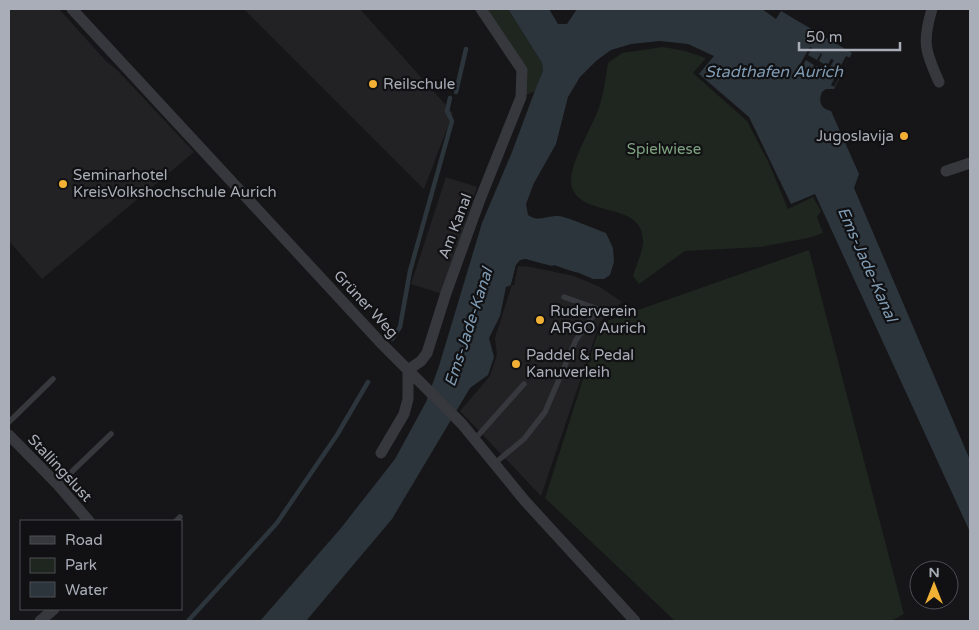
<svg xmlns="http://www.w3.org/2000/svg" width="979" height="630" font-family="'Varela Round',sans-serif">
<style>
.built{fill:#222225}
.green{fill:#1e261f}
.water{fill:#2c353c}
.pier{fill:#161618}
.lines{fill:none;stroke-linecap:round;stroke-linejoin:round}
.stream{stroke:#2c353c;stroke-width:4.5}
.service{stroke:#37383d;stroke-width:5.5}
.minor{stroke:#37383d;stroke-width:11}
.poi-dot{fill:#f2b134;stroke:#111113;stroke-width:2}
.labels{text-anchor:middle;stroke-width:4.5;stroke-linejoin:round;paint-order:stroke}
.poi-label{font-size:15px;fill:#a8adb8;stroke:#111113;text-anchor:start}
.park-label{font-size:15px;fill:#7fa381;stroke:#111113}
.street-label{font-size:15px;fill:#a8adb8;stroke:#111113}
.water-label{font-size:16px;font-style:italic;fill:#7f9bb3;stroke:#111113}
</style>
<rect width="100%" height="100%" fill="#161618"/>
<path class="built" d="M9 9H59L105 60 118 71 194 152 42 279 9 241Z
M244 9H360L453 113 424 189Z
M446 177 477 187 442 294 411 284Z
M518 266 531 267 574 276 600 287 622 302 600 322 541 496 460 411 490 376 497 355 495 338Z"/>
<path class="green" d="M487 9H508L542 63 543 71 535 91 524 96 526 80Z
M663 47 685 51 706 58 693 73 747 121 768 161 788 209 813 197 821 211 817 217 823 233 808 238 761 247 685 251 639 284 633 276C636 266 642 253 643 243 645 201 586 218 573 190 563 171 595 124 600 104 604 91 606 76 608 63L622 53Z
M809 250 904 614 891 621H675L545 498 601 323Z"/>
<path class="water" d="M508 9H549L558 24H567L577 9H762L776 19 781 11 852 53 834 89H826L822 92C818 102 821 109 831 111L859 174 854 188 970 460V532L815 194 791 204 749 117 699 74 714 56 688 44 660 41 631 44 611 50 596 61 580 77 568 97 556 144 534 183 526 204 528 215C539 223 547 215 558 216 568 217 595 229 606 233L613 248 614 262 610 275 604 279H593L579 273 525 259 516 265 511 285 506 287 500 316 489 338 494 357 488 375 470 388 392 519 306 621H260L341 528 395 459 426 402 439 366 482 223 512 152 537 85 543 71 542 63Z"/>
<path class="pier" d="M810 47 812 48 808 55 817 60 821 53 822 54 819 61 827 66 831 59 834 60 830 67 838 71 846 56 850 58 834 87 831 85 835 77 827 72 823 79 821 78 825 71 816 66 812 73 810 72 814 65 806 60 802 67 799 66Z
M525 259 550 267 554 265 585 276 583 277 554 268 551 269 525 261 518 266 514 285H511L516 265 520 260Z"/>
<g class="lines">
<path class="stream" d="M456 92 466 49
M392 339 400 327 410 271 452 121 447 111 450 98
M188 621 277 523 337 435 368 382"/>
<path class="service" d="M9 422 53 379
M475 439 524 384
M495 463 524 439 545 412 576 340 598 309 564 297
M58 485 111 434
M176 521 180 517"/>
<path class="minor" d="M72 9 381 343 462 424 525 501 635 621
M932 9C922 42 925 51 939 82
M946 171 970 163
M408 370 421 361 427 353 446 293 479 202 521 97 522 70 481 9
M9 435 58 485 89 521
M381 453 404 414 408 399V370
M40 621 54 609"/>
</g>
<g class="poi-dot">
<circle cx="373" cy="84" r="5"/>
<circle cx="904" cy="136" r="5"/>
<circle cx="63" cy="184" r="5"/>
<circle cx="540" cy="320" r="5"/>
<circle cx="516" cy="364" r="5"/>
</g>
<g class="labels">
<g class="poi-label">
<text x="383" y="89">Reilschule</text>
<text x="894" y="141" text-anchor="end">Jugoslavija</text>
<text x="73" y="180">Seminarhotel<tspan x="73" dy="17">KreisVolkshochschule Aurich</tspan></text>
<text x="550" y="316">Ruderverein<tspan x="550" dy="17">ARGO Aurich</tspan></text>
<text x="526" y="360">Paddel &amp; Pedal<tspan x="526" dy="17">Kanuverleih</tspan></text>
</g>
<g class="park-label">
<text x="664" y="154">Spielwiese</text>
</g>
<g class="street-label">
<text transform="translate(455 226) rotate(-69)" y="5">Am Kanal</text>
<text transform="translate(366 304) rotate(47)" y="5">Grüner Weg</text>
<text transform="translate(60 468) rotate(47)" y="5">Stallingslust</text>
</g>
<g class="water-label">
<text x="774" y="77">Stadthafen Aurich</text>
<text transform="translate(868 264) rotate(66)" y="6">Ems-Jade-Kanal</text>
<text transform="translate(468 327) rotate(-72)" y="6">Ems-Jade-Kanal</text>
</g>
</g>
<rect width="979" height="630" fill="none" stroke="#a8adb8" stroke-width="20"/>
<rect x="20" y="520" width="162" height="90" fill="#111113" stroke="#4d4f55"/>
<rect x="30" y="536" width="25" height="8" fill="#37383d" stroke="#4d4f55"/>
<text x="65" y="545" font-size="15" fill="#a8adb8">Road</text>
<rect x="30" y="558" width="25" height="15" fill="#1e261f" stroke="#4d4f55"/>
<text x="65" y="570" font-size="15" fill="#a8adb8">Park</text>
<rect x="30" y="582" width="25" height="15" fill="#2c353c" stroke="#4d4f55"/>
<text x="65" y="595" font-size="15" fill="#a8adb8">Water</text>
<g transform="translate(934 585)"><circle r="24" fill="#111113" stroke="#4d4f55"/>
<path d="M0-4L9 19L0 12L-9 19Z" fill="#f2b134"/>
<text y="-8" font-size="14" font-weight="bold" text-anchor="middle" fill="#a8adb8">N</text>
</g>
<path d="M799 42v8h101v-8" fill="none" stroke="#a8adb8" stroke-width="2.5"/>
<text x="806" y="42" font-size="15" fill="#a8adb8" stroke="#111113" stroke-width="4" paint-order="stroke">50 m</text>
</svg>
